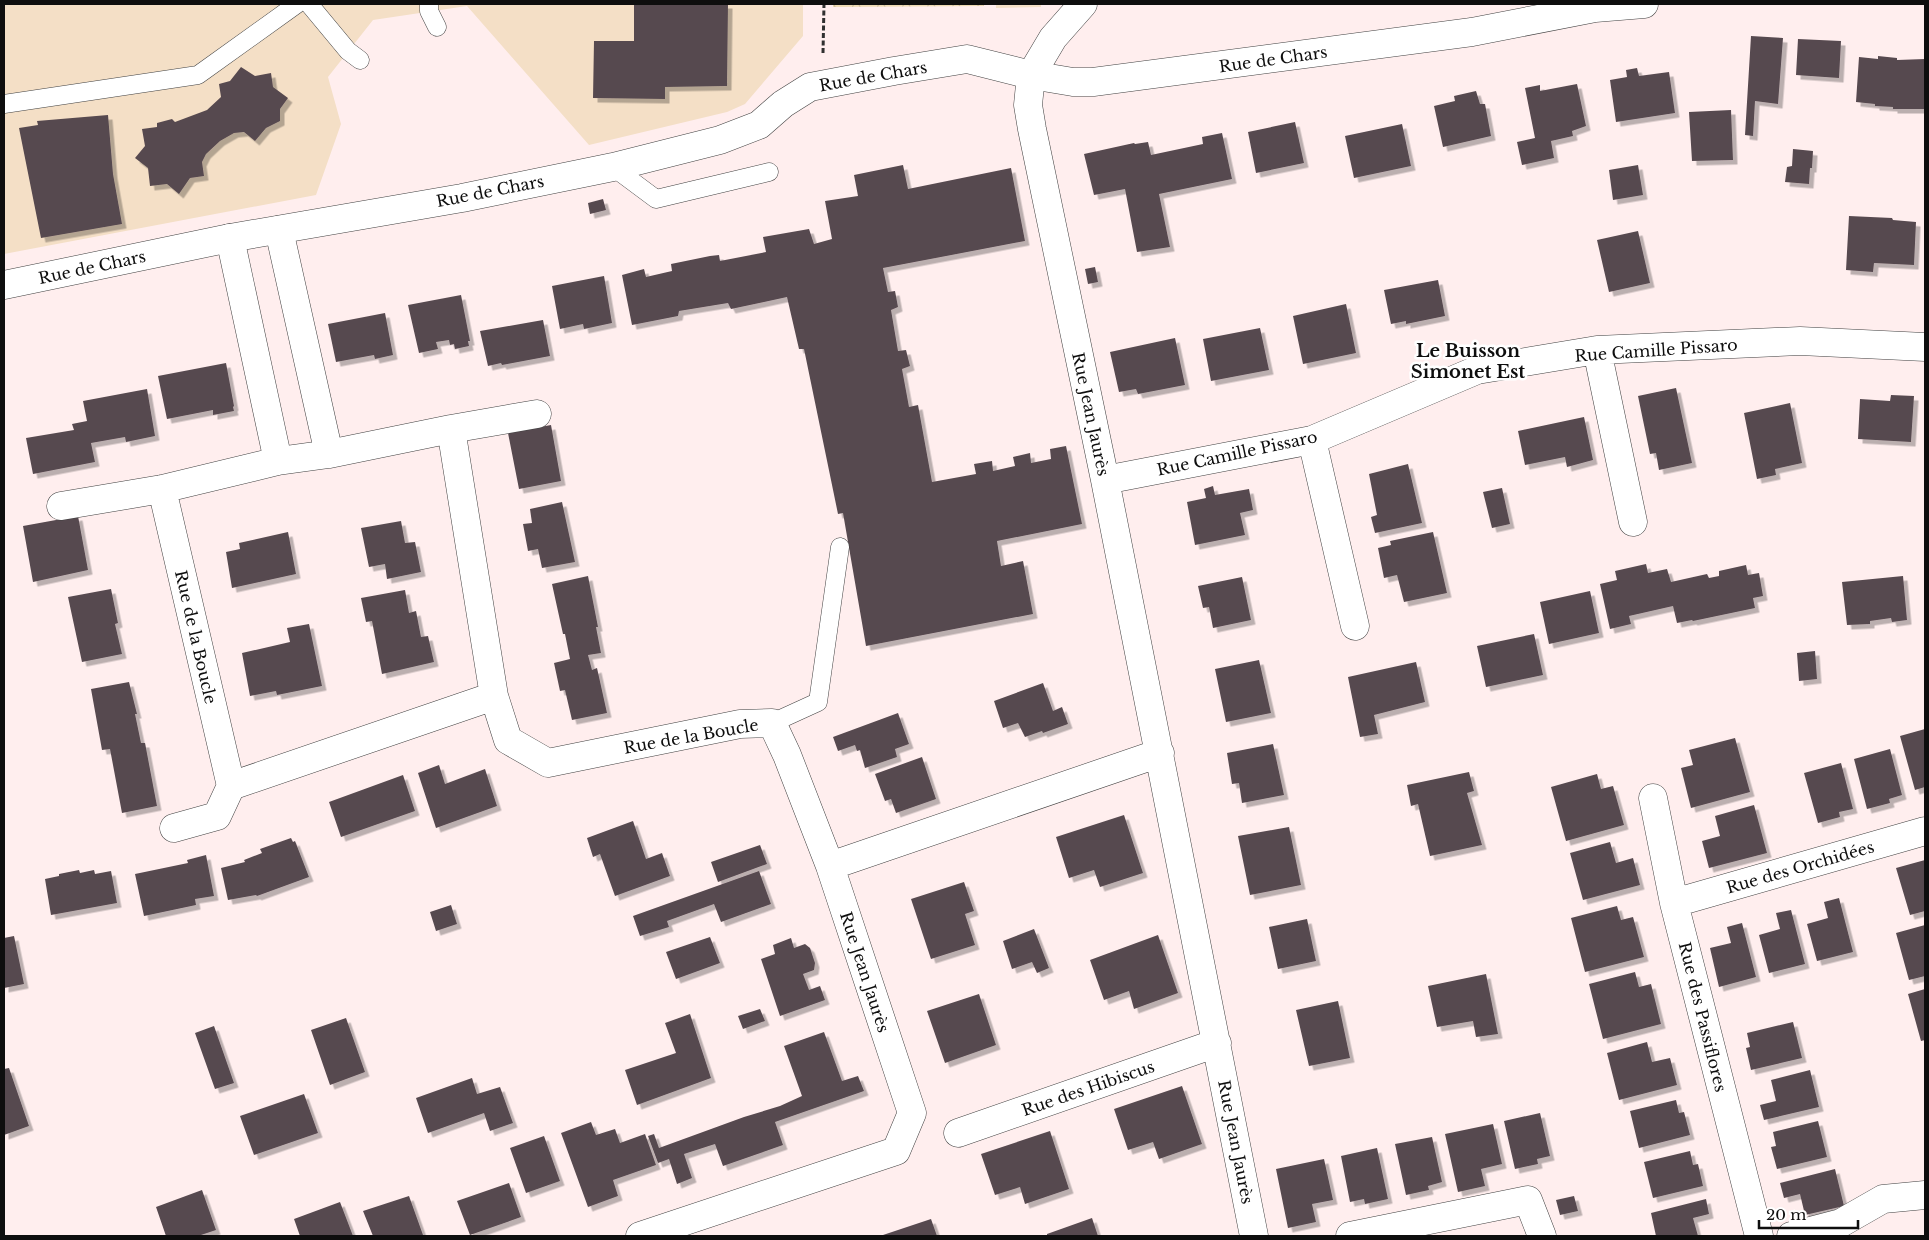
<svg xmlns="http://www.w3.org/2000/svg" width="1929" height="1240" font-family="'Libre Baskerville',serif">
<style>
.park{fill:url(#park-crowns)}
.pitch{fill:#f4dfc6}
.building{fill:#57494f;filter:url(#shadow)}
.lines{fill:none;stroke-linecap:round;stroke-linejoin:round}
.service-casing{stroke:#414141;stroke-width:19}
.minor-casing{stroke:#414141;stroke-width:29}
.tertiary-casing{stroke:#414141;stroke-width:29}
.path{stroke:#303030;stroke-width:3;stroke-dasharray:5 2.5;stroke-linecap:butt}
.service{stroke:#fff;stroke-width:18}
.minor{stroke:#fff;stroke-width:28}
.tertiary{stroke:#fff;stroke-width:28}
.labels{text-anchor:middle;stroke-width:5;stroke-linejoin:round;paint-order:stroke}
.street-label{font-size:16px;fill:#0e0e0e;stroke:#fff}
.neighbourhood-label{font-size:18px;font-weight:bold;fill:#0e0e0e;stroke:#fff}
</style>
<defs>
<pattern id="park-crowns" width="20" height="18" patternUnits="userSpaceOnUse" patternTransform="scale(1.25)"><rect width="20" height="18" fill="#eedab3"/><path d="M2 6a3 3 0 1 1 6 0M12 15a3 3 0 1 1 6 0" fill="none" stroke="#cbba99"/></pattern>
<filter id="shadow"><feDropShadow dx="4.5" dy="4.5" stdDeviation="0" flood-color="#0004"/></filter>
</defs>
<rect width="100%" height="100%" fill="#fee"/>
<path class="park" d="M833 4H984V6L833 7Z"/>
<path class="pitch" d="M4 4H803V36L745 104 727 112 589 145 467 6 373 20 328 77 341 124 316 195 4 254Z
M996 4H1041V7L996 8Z"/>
<path class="building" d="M634 4H728L727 86 665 87V99L593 98 594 41H634Z
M1751 36 1783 38 1778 104 1755 101 1753 136 1745 135Z
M1798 39 1841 41 1839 78 1796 75Z
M1878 56 1897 58V60L1925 59V109H1893V107L1875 106V104L1856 102 1859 57 1878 59Z
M241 67 255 76 271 73 273 87 288 98 280 109V121L266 128 255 141 244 132 234 133 220 141 206 154 202 162 204 176 190 178 179 194 167 184 150 186 148 168 135 158 145 146 142 129 157 127V123L172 119 175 122 207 110 221 97 219 84 230 81Z
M1637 68 1639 76 1669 72 1675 113 1616 122 1610 80 1627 77 1626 70Z
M1577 84 1586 126 1572 131 1573 136 1551 141 1554 158 1522 165 1517 142 1535 138 1525 88 1540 85V91Z
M1476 91 1480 104H1485L1491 136 1443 147 1434 106 1455 101 1454 96Z
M1731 110 1733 160 1692 161 1689 112Z
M108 115 113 174 122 224 41 238 19 128 38 125 37 121Z
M1295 122 1304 163 1256 173 1248 132Z
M1402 124 1411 166 1354 178 1345 136Z
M1222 133 1232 179 1159 194 1170 247 1137 252 1125 189 1094 195 1084 154 1134 143 1135 144 1148 142 1151 155 1203 144 1202 137Z
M1793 149 1813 151 1812 168H1810L1809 184 1785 182 1787 167 1792 166Z
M903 165 908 189 1011 168 1025 241 883 268 888 292 895 291 898 307 891 310 898 351 906 350 910 366 902 369 909 407 918 405 932 482 976 474 974 464 992 461 993 471 1015 466 1013 457 1030 453 1031 463 1051 459 1050 449 1066 446 1082 524 997 541 1001 566 1023 561 1033 614 866 646 843 513 838 514 804 349H799L787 297 731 309 728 303 679 311 678 316 632 325 622 275 644 269 646 277 672 271 671 264 710 256 719 255 720 261 766 252 763 237 809 229 814 244 832 239 825 201 858 196 854 175Z
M1638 165 1643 195 1613 200 1609 170Z
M603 199 606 210 590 214 588 203Z
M1849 216 1892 218 1893 220 1916 222 1914 265 1874 263 1873 272 1846 270Z
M1638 231 1650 283 1609 292 1597 240Z
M1095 267 1098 282 1088 284 1085 269Z
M604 276 612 323 584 329 583 324 560 329 552 286Z
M1438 280 1445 316 1406 324V321L1391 324 1384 290Z
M461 295 470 341H468L469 346 455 349 454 344 450 345 449 340 436 342 438 349 419 353 408 305Z
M1346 304 1356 353 1303 364 1293 316Z
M385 313 393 355 375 359 374 355 336 362 328 324Z
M543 320 550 356 502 365 501 363 488 366 480 331Z
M1260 328 1269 370 1211 381 1203 339Z
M1175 338 1185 385 1138 394 1136 389 1119 392 1110 352Z
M226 363 234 406 233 407 234 411 213 415V410L167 419 158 376Z
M1676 388 1692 463 1659 470 1656 453 1650 454 1638 396Z
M147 389 155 436 126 442 125 437 91 443 95 462 33 474 26 438 74 430 72 424 87 421 83 401Z
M1891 395 1914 396 1911 442 1858 439 1860 399 1890 401Z
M1790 403 1802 463 1775 469 1776 475 1757 479 1744 413Z
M1584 417 1593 460 1567 467 1565 457 1525 465 1518 431Z
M551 425 561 481 519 489 508 433Z
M1408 464 1422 523 1375 533 1371 517 1377 515 1369 474Z
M1213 486 1215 495 1249 489 1253 510 1240 513 1245 535 1195 545 1187 502 1206 498 1204 489Z
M1502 488 1510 524 1492 528 1483 492Z
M562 502 575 562 542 568 538 549 528 551 523 524 532 523 530 509Z
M78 516 88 570 33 582 23 526Z
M401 521 405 543 415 542 421 572 387 579 385 564 369 567 361 528Z
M288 532 296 574 232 588 226 552 240 549 239 543Z
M1433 532 1447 593 1404 602 1397 575 1384 578 1378 548 1391 545 1390 541Z
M1646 564 1648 573 1667 569 1671 582 1707 574 1709 578 1719 576V571L1746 565 1748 575 1759 573 1763 596 1753 598 1755 608 1693 621 1692 620 1677 623 1673 606 1629 616 1631 624 1610 629 1600 584 1617 580 1615 571Z
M588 576 598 627H596L601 653 588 655 592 670 597 668 607 713 572 720 565 690 560 691 554 663 570 659 565 634H563L552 584Z
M1903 576 1907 620 1892 622 1891 618 1870 621V624L1847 625 1842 582Z
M1242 577 1251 620 1213 628 1209 607 1203 608 1198 586Z
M111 589 118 623 115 624 122 654 82 662 68 597Z
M405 590 409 613 416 611 421 637 428 636 434 662 382 674 372 621 366 622 361 598Z
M1590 591 1599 633 1549 644 1540 602Z
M309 624 322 686 277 695 276 691 250 696 242 653 290 642 287 628Z
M1534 634 1543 675 1486 687 1477 646Z
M1815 651 1817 679 1799 681 1797 653Z
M1259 660 1271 713 1226 722 1215 669Z
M1416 662 1425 702 1374 715 1378 734 1360 737 1348 677Z
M129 682 137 714H135L141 743H145L157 806 122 813 110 749 102 750 91 689Z
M1043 683 1053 711 1062 707 1068 724 1043 733 1042 731 1025 737 1018 723 1003 728 994 701Z
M898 713 909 744 895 749 897 757 865 768 860 750 857 751 855 745 838 751 833 737Z
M1925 729V787L1915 790 1900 736Z
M1735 738 1750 792 1691 808 1681 768 1693 765 1689 750Z
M1273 744 1284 795 1242 803 1239 783 1232 784 1227 753Z
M1890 749 1902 795 1889 799 1890 803 1867 809 1854 759Z
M922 757 936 799 896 813 891 799 885 801 875 774Z
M1841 763 1853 809 1839 812 1840 817 1818 823 1804 773Z
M439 765 445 784 485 769 497 806 436 828 418 773Z
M1469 772 1474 791 1467 793 1482 845 1430 856 1418 804 1411 806 1407 785Z
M1597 774 1601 789 1613 786 1624 825 1566 841 1551 787Z
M403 775 415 811 341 837 329 802Z
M1754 805 1767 853 1709 868 1702 841 1720 836 1715 816Z
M1124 815 1143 873 1100 887 1094 870 1069 878 1056 837Z
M633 821 646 859 662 853 670 876 615 896 600 854 593 857 587 838Z
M1289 827 1301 885 1250 895 1238 836Z
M291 838 293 842 295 841 309 877 257 896 256 895 228 900 221 868 245 862 244 860 262 853 260 849Z
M1610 842 1616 863 1633 858 1640 885 1583 900 1570 853Z
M760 845 767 864 718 882 711 862Z
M206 855 214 896 195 899 196 905 144 916 135 874 188 863 187 860Z
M1925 860V911L1910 915 1896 868Z
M79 870 80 873 94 870 95 874 111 871 117 903 51 915 45 879 59 876V874Z
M759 871 771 904 721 922 714 904 667 921 669 927 640 936 633 916Z
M964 882 974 911 965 914 975 945 931 959 911 899Z
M1839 898 1853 952 1817 961 1807 924 1828 918 1824 902Z
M451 905 457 924 436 931 430 912Z
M1617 906 1621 920 1633 917 1644 957 1585 972 1571 918Z
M1791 910 1805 964 1769 973 1759 935 1780 929 1776 913Z
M1307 919 1316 961 1278 969 1269 927Z
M1742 923 1756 977 1719 987 1710 948 1731 943 1727 927Z
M1925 925V976L1909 980 1896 933Z
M1034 929 1049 968 1037 973 1032 962 1012 969 1003 941Z
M1158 935 1178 993 1134 1009 1129 991 1104 1000 1090 960Z
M14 936 24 984 4 988V938Z
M710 937 720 963 676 979 666 952Z
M791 938 794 948 805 944 810 948 815 963 814 970 803 974 809 990 820 986 825 1000 780 1016 761 959 775 954 773 945Z
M1635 972 1639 987 1651 984 1661 1024 1603 1039 1589 984Z
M1486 974 1498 1034 1476 1037 1473 1021 1437 1027 1428 986Z
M1925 989V1040L1921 1041 1908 994Z
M979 994 996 1045 945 1063 927 1011Z
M1338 1001 1350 1058 1309 1066 1296 1010Z
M760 1009 765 1021 743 1029 738 1016Z
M690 1014 711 1078 637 1105 625 1070 676 1053 665 1023Z
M346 1018 365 1072 330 1085 311 1030Z
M1793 1022 1802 1058 1751 1070 1746 1048 1750 1047 1747 1033Z
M214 1026 234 1083 215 1089 195 1033Z
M824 1032 842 1081 858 1076 864 1091 775 1122 783 1145 723 1166 715 1144 684 1154 692 1178 677 1184 669 1159 658 1163 648 1136 654 1134 659 1148 744 1117 780 1106 802 1096 784 1046Z
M1647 1042 1652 1062 1670 1058 1677 1085 1619 1100 1607 1053Z
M9 1068 29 1126 4 1135V1069Z
M1810 1070 1819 1107 1764 1120 1760 1105 1776 1101 1771 1080Z
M472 1078 477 1094 500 1087 513 1123 490 1131 484 1113 428 1133 416 1098Z
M1182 1086 1202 1144 1159 1159 1153 1142 1128 1150 1114 1109Z
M304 1094 318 1133 254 1155 240 1116Z
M1676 1100 1679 1113 1684 1112 1690 1135 1639 1148 1630 1111Z
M1540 1113 1550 1156 1537 1159 1538 1164 1515 1169 1504 1121Z
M1818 1121 1827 1157 1777 1169 1771 1147 1776 1146 1773 1132Z
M591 1122 596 1135 615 1129 620 1143 645 1134 656 1165 613 1180 618 1196 588 1207 561 1133Z
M1493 1124 1502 1164 1481 1169 1485 1186 1458 1192 1445 1134Z
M1050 1131 1069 1189 1025 1204 1020 1187 995 1195 981 1154Z
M544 1136 560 1181 526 1193 510 1148Z
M1432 1137 1442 1182 1428 1186 1429 1190 1406 1195 1395 1144Z
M1377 1148 1388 1199 1365 1204 1364 1199 1350 1202 1341 1156Z
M1690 1151 1693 1165 1698 1164 1703 1186 1653 1198 1644 1162Z
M1324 1159 1333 1200 1312 1204 1316 1222 1288 1228 1276 1169Z
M1835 1169 1844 1206 1805 1215 1800 1194 1784 1198 1780 1183Z
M509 1183 521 1217 470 1235 457 1201Z
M202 1190 216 1230 198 1236H166L156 1207Z
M409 1196 423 1235 373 1236 363 1211Z
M1574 1196 1578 1211 1560 1215 1556 1200Z
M1706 1199 1709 1214 1693 1218 1698 1236H1656L1651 1213Z
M340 1202 353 1236H300L294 1219Z
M1092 1218 1098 1236H1047V1234Z
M931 1219 937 1236H880Z"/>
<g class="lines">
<g class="service-casing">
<path id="service" d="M309 4 348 51 360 60
M429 4V11L437 27
M4 104 198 75 297 4
M613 167 656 199 769 172
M772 723 818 702 840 547"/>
</g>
<g class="minor-casing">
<path id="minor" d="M1083 4 1053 38 1031 75 1028 105 1032 129 1105 480 1254 1236
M279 230 329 454
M230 238 278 461
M1597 350 1633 522
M1312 440 1355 626
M1105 480 1312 440 1477 370 1597 350 1800 341 1925 347
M162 489 231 786 494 696 451 429
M61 506 162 489 278 461 329 454 451 429 537 414
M494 696 508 740 548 763 740 724 772 723 787 755 830 866
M1653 798 1674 903 1759 1236
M174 828 217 816 231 786
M1674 903 1925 831
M958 1133 1217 1043
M640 1236 896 1151 912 1113 830 866 1160 753
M1350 1236 1528 1200 1542 1236
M1791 1236 1841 1223 1883 1199 1925 1195"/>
</g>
<g class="tertiary-casing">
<path id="tertiary" d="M4 285 230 238 462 198 613 167 720 140 759 125 783 104 810 87 894 71 967 59 1031 75 1073 82H1093L1472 32 1595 8 1644 4"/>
</g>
<path class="path" d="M823 53 824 4"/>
<use href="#service" class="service"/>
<use href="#minor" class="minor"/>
<use href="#tertiary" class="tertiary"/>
</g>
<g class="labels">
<g class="street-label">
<text transform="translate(1273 59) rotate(-8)" y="6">Rue de Chars</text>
<text transform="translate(873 76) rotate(-10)" y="6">Rue de Chars</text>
<text transform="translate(490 191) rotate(-11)" y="6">Rue de Chars</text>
<text transform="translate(92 267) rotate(-12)" y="6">Rue de Chars</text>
<text transform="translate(1656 350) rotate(-4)" y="6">Rue Camille Pissaro</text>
<text transform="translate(1091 414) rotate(78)" y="6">Rue Jean Jaurès</text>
<text transform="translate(1237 453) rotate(-12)" y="6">Rue Camille Pissaro</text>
<text transform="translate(196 637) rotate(77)" y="6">Rue de la Boucle</text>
<text transform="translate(691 736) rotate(-10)" y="6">Rue de la Boucle</text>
<text transform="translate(1800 867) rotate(-16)" y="6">Rue des Orchidées</text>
<text transform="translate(865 972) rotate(72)" y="6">Rue Jean Jaurès</text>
<text transform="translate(1703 1017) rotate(76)" y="6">Rue des Passiflores</text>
<text transform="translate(1088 1088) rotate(-19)" y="6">Rue des Hibiscus</text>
<text transform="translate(1236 1142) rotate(79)" y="6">Rue Jean Jaurès</text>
</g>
<g class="neighbourhood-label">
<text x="1468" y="357">Le Buisson<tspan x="1468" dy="21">Simonet Est</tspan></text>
</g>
</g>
<rect width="1929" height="1240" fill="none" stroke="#0e0e0e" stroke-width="10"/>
<path d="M1759 1220v8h99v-8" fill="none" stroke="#0e0e0e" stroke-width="2.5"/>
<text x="1766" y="1220" font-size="15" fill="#0e0e0e" stroke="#ffffff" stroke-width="4" paint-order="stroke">20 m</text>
</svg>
